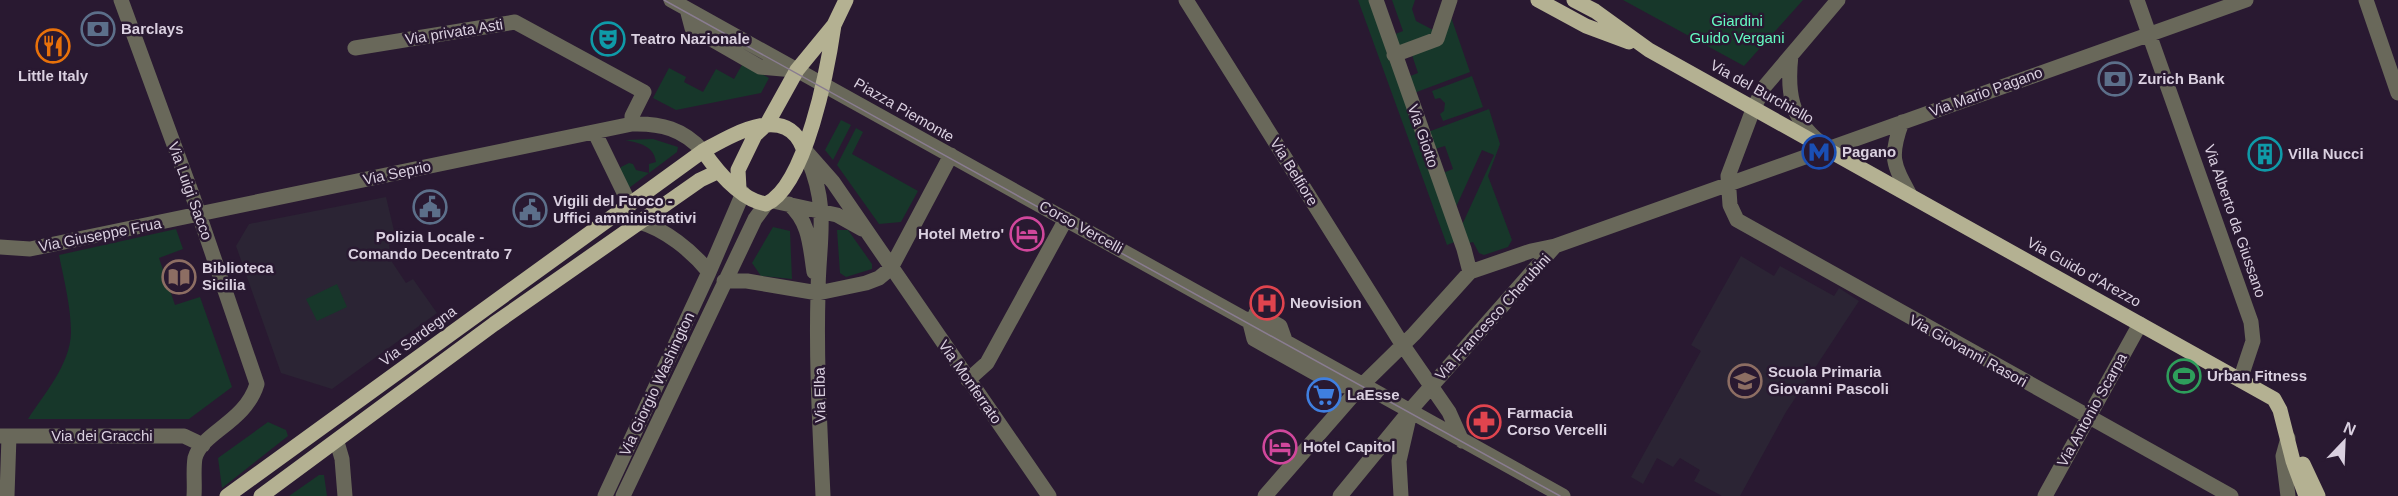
<svg xmlns="http://www.w3.org/2000/svg" width="2398" height="496" font-family="Helvetica,sans-serif">
<style>
.education{fill:#2b2434}
.green{fill:#17372a}
.lines{fill:none;stroke-linecap:round;stroke-linejoin:round}
.minor{stroke:#69685a;stroke-width:15}
.major{stroke:#b4b192;stroke-width:15}
.tram{stroke:#8a7d91;stroke-width:1.5}
.labels{text-anchor:middle;stroke-width:5;stroke-linejoin:round;paint-order:stroke}
.park-label{font-size:15px;fill:#65fcc3;stroke:#291931}
.poi-label{font-size:15px;font-weight:bold;fill:#dad0e0;stroke:#291931;text-anchor:start}
.street-label{font-size:15px;fill:#dad0e0;stroke:#291931}
</style>
<rect width="100%" height="100%" fill="#291931"/>
<path class="education" d="M386 197 397 243 389 245 392 262 406 283 413 279 437 313 332 389 281 373 236 246 249 224Z
M1741 256 1774 276 1780 266 1834 296 1839 288 1859 301 1786 412 1740 496H1722L1694 481 1700 470 1680 458 1673 467 1657 458 1643 484 1631 477 1701 351 1691 345Z"/>
<path class="green" d="M1358 0H1369L1457 241 1447 245Z
M1392 0H1415L1412 9 1416 21 1437 32 1398 49 1393 35 1403 31Z
M1623 0H1803L1744 66Z
M1451 17 1470 72 1414 93 1408 77 1418 73 1412 55Z
M743 63 769 78 761 93 676 110 653 98 669 68 686 77 684 82 703 92 716 69 734 79Z
M1472 76 1483 107 1443 121 1440 114 1444 111 1445 103 1440 98 1435 99 1432 91Z
M1489 109 1500 144 1488 176 1512 240 1508 247 1484 255 1479 253 1473 242 1469 243 1462 225 1494 155 1482 150 1456 207 1443 173 1453 169 1445 146 1435 149 1428 132Z
M841 120 851 125 833 160 825 150Z
M856 128 863 132 852 154 918 191 901 222 879 224 837 165Z
M653 139 678 147 677 152 629 188 619 172 621 167 629 163 633 164 636 170 649 173V164L656 162C654 146 640 143 625 140Z
M773 227 790 231 792 279 761 276 752 263Z
M176 229 183 249 159 258 175 305 200 297 232 387 189 419H28C44 394 70 365 71 333 71 307 64 280 59 255Z
M837 230H848L872 264V269L846 277 840 273Z
M337 284 347 307 317 321 306 299Z
M268 422 286 430 288 436 222 488 218 458Z
M319 475H324L327 496H289Z"/>
<g class="lines">
<path class="minor" d="M121 0 192 194 257 384C245 423 202 432 195 458 193 470 195 484 194 496
M671 0 1563 496
M1186 0 1402 344 1449 412 1462 441
M1376 0 1464 249 1470 272
M1838 0 1765 86 1754 107 1728 176 1730 205 1737 220 2231 496
M2137 0 2251 322 2253 341 2240 380
M2366 0 2398 93
M687 9 692 28 760 67 794 70
M355 48 515 22 644 92 632 116V124
M1394 55 1437 39 1450 0
M1791 55C1787 91 1790 119 1821 143
M1902 122C1889 157 1893 164 1910 195
M595 133 630 205
M803 148 833 182 1049 496
M808 159C830 210 818 243 818 294 816 361 820 429 823 496
M773 201 837 215 862 229
M789 204C810 222 810 247 814 272
M639 222C665 229 692 251 709 272
M0 247 30 249 632 124C661 123 683 129 703 151
M724 281H747L818 293 866 283 879 278 891 268 951 155
M1256 313 1280 326 1286 343
M1249 319 1254 339 1338 386 1362 385
M968 380 987 363 1066 219
M0 436H184L203 445
M337 442 342 459 345 496
M7 496 9 436
M605 496 709 272 743 193
M623 496 755 219 766 204
M1265 496 1361 386 1414 334 1470 272 1531 251 1555 246 2246 0
M1340 496 1413 407 1555 246
M1401 496 1399 461 1410 413
M2045 496 2140 324
M2288 496 2283 456 2288 438"/>
<path class="major" d="M1538 0 1586 26 1629 42
M1574 0 1595 11 1649 50 2274 399 2280 410 2293 461 2306 496
M703 151C717 171 741 200 766 204 806 186 828 67 834 25
M739 189 738 170 755 135 767 124 797 70 834 25 846 0
M2303 464 2318 496
M227 496 703 151C731 136 785 102 803 148
M261 496 494 324 700 180 717 172"/>
<path class="tram" d="M664 0 1560 496"/>
</g>
<defs>
<g id="bank-ring" transform="scale(1.725)"><circle r="9.5" fill="#291931" stroke="#5c6f8a" stroke-width="1.5"/><path d="M-6-4H6V4H-6ZM0-2.3a2.3 2.3 0 1 0 0 4.6a2.3 2.3 0 1 0 0-4.6Z" fill="#5c6f8a"/></g>
<g id="theatre-ring" transform="scale(1.725)"><circle r="9.5" fill="#291931" stroke="#0f9aa8" stroke-width="1.5"/><path d="M-5-5.5Q0-4 5-5.5V0Q5 5 0 6Q-5 5-5 0ZM-3.3-2.5H-1v1.5H-3.3ZM1-2.5H3.3v1.5H1ZM-2.8 1Q0 5.5 2.8 1Z" fill="#0f9aa8"/></g>
<g id="restaurant-ring" transform="scale(1.725)"><circle r="9.5" fill="#291931" stroke="#e8710a" stroke-width="1.5"/><path d="M-5-6h1v4h1v-4h1v4h1v-4h1v5L-1.5 .5V6h-2V.5L-5-1ZM5-6V6H3V1.5H1.5Q1.5-4 5-6Z" fill="#e8710a"/></g>
<g id="metro-ring" transform="scale(1.725)"><circle r="9.5" fill="#291931" stroke="#1a4fb4" stroke-width="1.5"/><path d="M-5.5 5V-5H-3L0 0L3-5H5.5V5H3V-.5L0 4L-3-.5V5Z" fill="#1a4fb4"/></g>
<g id="building-ring" transform="scale(1.725)"><circle r="9.5" fill="#291931" stroke="#0f9aa8" stroke-width="1.5"/><path d="M-4-6H4V6H1V3H-1V6H-4ZM-2.5-4.3h1.7v1.8h-1.7ZM.8-4.3h1.7v1.8H.8ZM-2.5-1h1.7V.8h-1.7ZM.8-1h1.7V.8H.8Z" fill="#0f9aa8"/></g>
<g id="civic-ring" transform="scale(1.725)"><circle r="9.5" fill="#291931" stroke="#5c6f8a" stroke-width="1.5"/><path d="M-.6-6.5H3V-4.5H.6V-3L4-1V1h2V6H-6V1h2V-1L-.6-3ZM-1.2 2.5V6h2.4V2.5Z" fill="#5c6f8a"/></g>
<g id="hotel-ring" transform="scale(1.725)"><circle r="9.5" fill="#291931" stroke="#d1479c" stroke-width="1.5"/><path d="M-6-4.5h1.5V1H6V5H4.5V3h-9V5H-6ZM-4 0a1.8 1.8 0 1 1 3.6 0ZM.5 0V-2.5h3Q6-2.5 6 0Z" fill="#d1479c"/></g>
<g id="library-ring" transform="scale(1.725)"><circle r="9.5" fill="#291931" stroke="#8d6e63" stroke-width="1.5"/><path d="M-6-4Q-3-5.5-.7-3.5V5Q-3 3-6 4ZM6-4Q3-5.5 .7-3.5V5Q3 3 6 4Z" fill="#8d6e63"/></g>
<g id="hospital-ring" transform="scale(1.725)"><circle r="9.5" fill="#291931" stroke="#e0444e" stroke-width="1.5"/><path d="M-5-5h3v3.5h4V-5h3V5h-3V1.5h-4V5h-3Z" fill="#e0444e"/></g>
<g id="stadium-ring" transform="scale(1.725)"><circle r="9.5" fill="#291931" stroke="#2e9e5b" stroke-width="1.5"/><path d="M0-5a6.5 5 0 1 0 0 10a6.5 5 0 1 0 0-10ZM-3.5-1.8h7v3.6h-7Z" fill="#2e9e5b"/></g>
<g id="school-ring" transform="scale(1.725)"><circle r="9.5" fill="#291931" stroke="#8d6e63" stroke-width="1.5"/><path d="M0-5L7-2L0 1L-7-2ZM-4 1L0 2.5L4 1V4Q0 6-4 4Z" fill="#8d6e63"/></g>
<g id="supermarket-ring" transform="scale(1.725)"><circle r="9.5" fill="#291931" stroke="#3f7fe0" stroke-width="1.5"/><path d="M-6-5.5h2.5l.6 2H6L4.5 2H-2.5L-4.4-4H-6ZM-1.5 3.2a1.3 1.3 0 1 0 .1 0ZM3 3.2a1.3 1.3 0 1 0 .1 0Z" fill="#3f7fe0"/></g>
<g id="pharmacy-ring" transform="scale(1.725)"><circle r="9.5" fill="#291931" stroke="#e0444e" stroke-width="1.5"/><path d="M-2-6h4v4h4v4h-4v4h-4v-4h-4v-4h4Z" fill="#e0444e"/></g>
</defs>
<g fill-rule="evenodd">
<use href="#bank-ring" x="98" y="29"/>
<use href="#theatre-ring" x="608" y="39"/>
<use href="#restaurant-ring" x="53" y="46"/>
<use href="#bank-ring" x="2115" y="79"/>
<use href="#metro-ring" x="1819" y="152"/>
<use href="#building-ring" x="2265" y="154"/>
<use href="#civic-ring" x="430" y="207"/>
<use href="#civic-ring" x="530" y="210"/>
<use href="#hotel-ring" x="1027" y="234"/>
<use href="#library-ring" x="179" y="277"/>
<use href="#hospital-ring" x="1267" y="303"/>
<use href="#stadium-ring" x="2184" y="376"/>
<use href="#school-ring" x="1745" y="381"/>
<use href="#supermarket-ring" x="1324" y="395"/>
<use href="#pharmacy-ring" x="1484" y="422"/>
<use href="#hotel-ring" x="1280" y="447"/>
</g>
<g class="labels">
<g class="park-label">
<text x="1737" y="26">Giardini<tspan x="1737" dy="17">Guido Vergani</tspan></text>
</g>
<g class="poi-label">
<text x="121" y="34">Barclays</text>
<text x="631" y="44">Teatro Nazionale</text>
<text x="53" y="81" text-anchor="middle">Little Italy</text>
<text x="2138" y="84">Zurich Bank</text>
<text x="1842" y="157">Pagano</text>
<text x="2288" y="159">Villa Nucci</text>
<text x="553" y="206">Vigili del Fuoco -<tspan x="553" dy="17">Uffici amministrativi</tspan></text>
<text x="1004" y="239" text-anchor="end">Hotel Metro'</text>
<text x="430" y="242" text-anchor="middle">Polizia Locale -<tspan x="430" dy="17">Comando Decentrato 7</tspan></text>
<text x="202" y="273">Biblioteca<tspan x="202" dy="17">Sicilia</tspan></text>
<text x="1290" y="308">Neovision</text>
<text x="1768" y="377">Scuola Primaria<tspan x="1768" dy="17">Giovanni Pascoli</tspan></text>
<text x="2207" y="381">Urban Fitness</text>
<text x="1347" y="400">LaEsse</text>
<text x="1507" y="418">Farmacia<tspan x="1507" dy="17">Corso Vercelli</tspan></text>
<text x="1303" y="452">Hotel Capitol</text>
</g>
<g class="street-label">
<text transform="translate(454 32) rotate(-9)" y="5">Via privata Asti</text>
<text transform="translate(1762 92) rotate(29)" y="5">Via del Burchiello</text>
<text transform="translate(1986 92) rotate(-20)" y="5">Via Mario Pagano</text>
<text transform="translate(904 110) rotate(30)" y="5">Piazza Piemonte</text>
<text transform="translate(1423 136) rotate(71)" y="5">Via Giotto</text>
<text transform="translate(1294 172) rotate(58)" y="5">Via Belfiore</text>
<text transform="translate(397 173) rotate(-12)" y="5">Via Seprio</text>
<text transform="translate(190 191) rotate(70)" y="5">Via Luigi Sacco</text>
<text transform="translate(2235 221) rotate(71)" y="5">Via Alberto da Giussano</text>
<text transform="translate(1081 227) rotate(29)" y="5">Corso Vercelli</text>
<text transform="translate(100 235) rotate(-11)" y="5">Via Giuseppe Frua</text>
<text transform="translate(2084 272) rotate(29)" y="5">Via Guido d'Arezzo</text>
<text transform="translate(1493 317) rotate(-48)" y="5">Via Francesco Cherubini</text>
<text transform="translate(418 336) rotate(-36)" y="5">Via Sardegna</text>
<text transform="translate(1968 351) rotate(29)" y="5">Via Giovanni Rasori</text>
<text transform="translate(970 382) rotate(55)" y="5">Via Monferrato</text>
<text transform="translate(657 384) rotate(-65)" y="5">Via Giorgio Washington</text>
<text transform="translate(820 395) rotate(-91)" y="5">Via Elba</text>
<text transform="translate(2092 410) rotate(-61)" y="5">Via Antonio Scarpa</text>
<text x="102" y="441">Via dei Gracchi</text>
</g>
</g>
<g transform="translate(2344 442) rotate(23)" stroke="#291931" stroke-width="4.5" paint-order="stroke">
<path d="M0-4.5L10 22L0 15L-10 22Z" fill="#dad0e0"/>
<text y="-9" font-size="16" font-weight="bold" text-anchor="middle" fill="#dad0e0">N</text>
</g>
</svg>
